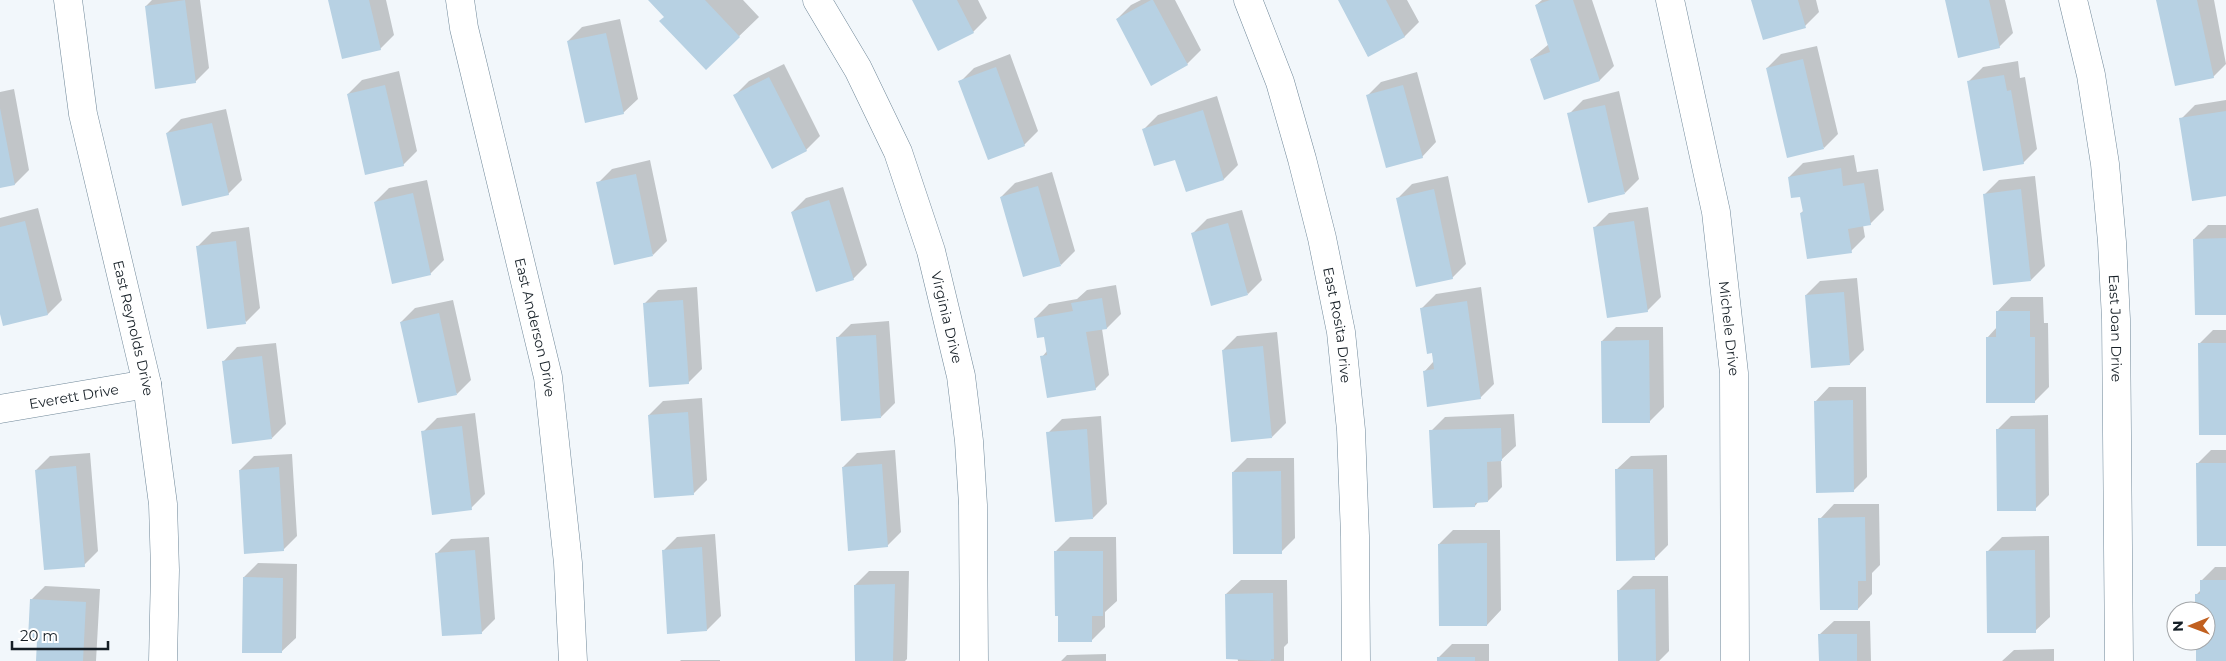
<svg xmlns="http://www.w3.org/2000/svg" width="2226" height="661" font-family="Montserrat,sans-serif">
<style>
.shadow{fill:#0003}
.building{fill:#b7d1e3}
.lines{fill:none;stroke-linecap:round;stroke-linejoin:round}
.street-casing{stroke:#708899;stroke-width:29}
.secondary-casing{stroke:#708899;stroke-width:29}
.street{stroke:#fff;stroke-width:28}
.secondary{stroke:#fff;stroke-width:28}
.labels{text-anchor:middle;stroke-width:4;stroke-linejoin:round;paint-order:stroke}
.street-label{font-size:14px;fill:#161f26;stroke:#fff}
</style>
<rect width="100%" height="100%" fill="#f2f7fb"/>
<path class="shadow" d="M152 0H200L209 68 195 82 146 6Z
M329 0H386L394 35 380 49Z
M649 0H743L759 17 706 68 665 17Z
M913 0H978L987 18 973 32Z
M1141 0H1175L1201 50 1187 64 1117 19 1131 5Z
M1339 0H1407L1419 22 1405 36 1368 56Z
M1542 0H1592L1614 66 1600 80 1544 98 1531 59 1549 44 1536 5Z
M1753 0H1816L1819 12 1805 26Z
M1947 0H2005L2013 33 1999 47Z
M2157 0H2214L2226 64 2213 77Z
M620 19 638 99 623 113 568 41 582 27Z
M1817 46 1838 134 1824 148 1767 68 1781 54Z
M1010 54 1038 131 1024 145 960 82 974 68Z
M2018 61 2020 78 2025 77 2037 149 2023 163 1969 81 1983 67Z
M784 64 820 136 806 150 735 95 749 81Z
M399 71 417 151 403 165 348 94 362 80Z
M1417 72 1436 142 1422 157 1367 96 1381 82Z
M14 89 29 170 15 184 0 187V92Z
M1619 91 1639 179 1625 193 1569 114 1583 100Z
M1217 96 1238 165 1224 179 1186 191 1176 158 1144 129 1158 115Z
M2226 100V194L2181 119 2195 105Z
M226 109 242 180 228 194 167 133 181 119Z
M1854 155 1857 172 1878 169 1884 210 1870 224 1863 225 1865 237 1851 251 1801 213 1804 210 1801 195 1789 177 1803 163Z
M650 160 667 241 653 255 598 183 612 169Z
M1052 172 1075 251 1061 265 1001 197 1015 183Z
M1448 176 1466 264 1452 278 1398 198 1412 184Z
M2035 176 2045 266 2031 280 1985 194 1999 180Z
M427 180 444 260 430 274 375 202 389 188Z
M843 187 867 265 853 279 792 212 806 198Z
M1648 207 1661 297 1647 311 1595 227 1609 213Z
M38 208 62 300 48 314 0 309V218Z
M1242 210 1262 280 1248 294 1193 233 1207 219Z
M2208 225H2226V313L2194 239Z
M249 227 260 308 246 322 198 246 212 232Z
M1857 278 1864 350 1850 364 1806 295 1820 281Z
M1116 285 1121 314 1107 328 1102 329 1109 375 1095 389 1042 357 1047 351 1045 335 1035 318 1049 304 1077 299 1087 290Z
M697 287 702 369 688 383 644 304 658 290Z
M1481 287 1494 384 1480 398 1424 372 1434 361 1422 308 1436 294Z
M2011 297H2043L2044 323H2048L2049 387 2035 401 1987 338 1997 327V312Z
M453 300 471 380 457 394 401 322 415 308Z
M889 321 895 403 881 417 837 338 851 324Z
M1616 327H1663L1664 407 1650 421 1602 341Z
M2213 330H2226V433L2199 344Z
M1277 332 1286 423 1272 437 1223 350 1237 336Z
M276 343 286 424 272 438 223 362 237 347Z
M1829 387H1866L1867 477 1853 491 1815 402Z
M702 398 707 480 693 494 649 415 663 401Z
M475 413 485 494 471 508 423 432 437 418Z
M1514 414 1516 446 1501 460 1502 487 1488 501H1479L1475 506 1431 431 1445 417Z
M2048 415 2049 495 2035 509 1997 430 2011 416Z
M1101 416 1107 504 1093 518 1048 433 1062 419Z
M895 450 901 532 887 546 843 467 857 453Z
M2211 450H2226V544L2197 464Z
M90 453 98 551 84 565 36 470 50 456Z
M292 454 297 536 283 550 240 470 254 456Z
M1667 455 1668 545 1654 559 1616 470 1631 456Z
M1247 458H1294L1295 538 1281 552 1233 472Z
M1834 504H1879L1880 565 1872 573V594L1858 609 1820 519Z
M1453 530H1500L1501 610 1487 625 1439 544Z
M715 534 721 616 707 630 663 551 677 537Z
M2049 536 2050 617 2035 631 1988 551 2002 537Z
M489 537 495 619 481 633 437 553 451 539Z
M1070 537H1116L1117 601 1105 612V627L1091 641 1056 551Z
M258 563 297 564 296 638 281 652 244 577Z
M2215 567H2226V661H2197V641H2206V611L2196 595 2201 590V581Z
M869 571H909L907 659 905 661H856L855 585Z
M1633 576H1668L1669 651 1659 661H1619V590Z
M1241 580H1287L1288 643 1284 647V661H1238L1226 594Z
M45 586 100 589 96 661H37L38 639 31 600Z
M1834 621H1870L1871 661H1820L1819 635Z
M1452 644H1489V661H1438V658Z
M2054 649V661H2002L2014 650Z
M1106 654V661H1061L1067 655Z
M681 660H720V661H680Z"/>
<path class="building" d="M185 0 196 83 155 89 145 6Z
M328 0H369L381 50 342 59Z
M648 0H705L740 37 706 70 659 21 664 17Z
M912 0H957L974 33 938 51Z
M1151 0H1153L1188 65 1151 86 1116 19Z
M1338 0H1386L1405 37 1368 57Z
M1550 0H1573L1600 81 1544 100 1530 59 1550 52 1535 5Z
M1751 0H1798L1806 28 1763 40Z
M1945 0H1989L2000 48 1958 58Z
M2156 0H2197L2214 78 2175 86Z
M606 33 624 114 585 123 567 41Z
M1803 59 1824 149 1787 158 1766 68Z
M996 67 1025 146 988 160 958 81Z
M2004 75 2007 91 2011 90 2024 164 1983 171 1967 81Z
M769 77 807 151 772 169 733 95Z
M385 85 404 166 365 175 347 94Z
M1403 85 1423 158 1386 168 1366 95Z
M1605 105 1625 194 1588 203 1567 113Z
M0 108 15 185 0 188Z
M1203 110 1224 180 1186 192 1175 160 1154 166 1142 129Z
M2226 111V196L2192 201 2179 118Z
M212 123 229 195 182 206 166 133Z
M1841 168 1843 186 1864 183 1871 225 1848 229 1852 253 1807 259 1800 213 1803 212 1800 197 1791 198 1788 177Z
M636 174 653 256 614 265 596 182Z
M1038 186 1061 266 1023 277 1000 197Z
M1434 189 1453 279 1416 287 1396 198Z
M2021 189 2031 281 1993 285 1983 194Z
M413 193 431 275 392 284 374 202Z
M829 200 854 280 816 292 791 212Z
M25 221 48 315 3 326 0 314V227Z
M1634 221 1648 312 1607 318 1593 227Z
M1228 223 1248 295 1211 306 1191 233Z
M2226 238V315H2195L2193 239Z
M236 241 246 324 207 329 196 246Z
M1844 292 1850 365 1811 368 1805 295Z
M1102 298 1107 329 1086 332 1096 390 1047 398 1040 356 1047 355 1044 337 1037 338 1034 318 1073 311 1071 303Z
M683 300 689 384 649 387 643 303Z
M1467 301 1481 399 1427 407 1423 371 1434 369 1432 353 1427 354 1420 308Z
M1996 311H2030V337H2035V403H1986V337H1996Z
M439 313 457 395 418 403 400 322Z
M876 335 881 418 841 421 836 337Z
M1649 340 1650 423H1602L1601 341Z
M2198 343H2226V435H2199Z
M1263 346 1272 438 1231 442 1222 350Z
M262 356 272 439 232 444 222 361Z
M1853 400 1854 492 1816 493 1814 401Z
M688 412 694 495 654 498 648 415Z
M462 426 472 510 432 515 421 431Z
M1501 428 1502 461 1487 462 1488 502 1475 503V507L1433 508 1429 430Z
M1087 429 1093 519 1055 522 1046 432Z
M1996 429H2035L2036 511H1997Z
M2196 463H2226V546H2197Z
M882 464 888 547 848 551 842 467Z
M76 466 85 567 44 570 35 470Z
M279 467 284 551 244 554 239 470Z
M1615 469H1653L1655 560 1616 561Z
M1281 471 1282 554H1233L1232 472Z
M1865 517 1866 581H1858V610H1820L1818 518Z
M1487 543V626H1439L1438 544Z
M702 547 707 631 667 634 662 550Z
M475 550 482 634 442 636 435 553Z
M2035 550 2036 633H1987L1986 551Z
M1054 551H1103V616H1092V642H1058V616H1055Z
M243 577 283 578 282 653H242Z
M2200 580H2226V661H2196V641H2206V611H2195V594H2200Z
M895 584 893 661H855L854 585Z
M1655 589 1656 661H1618L1617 590Z
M1273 593 1274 659H1271V661L1226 659 1225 594Z
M30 599 86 602 83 661H36L37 640 28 639Z
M1818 634H1857V661H1819Z
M1437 657H1475V661H1437Z"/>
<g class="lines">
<g class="street-casing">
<g id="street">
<path id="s1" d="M68 0 83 114 147 384 163 504 165 570 163 661"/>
<path id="s2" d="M817 0 858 69 898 152 931 251 961 376 969 441 973 505 974 661"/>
<path id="s3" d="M1248 0 1280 82 1302 159 1322 238 1341 332 1351 430 1355 536 1356 661"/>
<path id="s4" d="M1670 0 1716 212 1734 373 1735 661"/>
<path id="s5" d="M2073 0 2091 75 2105 164 2112 242 2116 319 2119 661"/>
<path id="s6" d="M0 409 147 384"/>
</g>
</g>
<g class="secondary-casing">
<g id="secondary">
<path id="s7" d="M460 0 464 28 548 377 568 563 573 661"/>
</g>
</g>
<use href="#street" class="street"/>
<use href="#secondary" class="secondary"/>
</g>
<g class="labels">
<g class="street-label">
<text dy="5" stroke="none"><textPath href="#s2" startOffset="345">Virginia Drive</textPath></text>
<text dy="5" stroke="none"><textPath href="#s3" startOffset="338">East Rosita Drive</textPath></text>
<text dy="5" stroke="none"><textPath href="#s1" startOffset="335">East Reynolds Drive</textPath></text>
<text dy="5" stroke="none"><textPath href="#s7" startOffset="336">East Anderson Drive</textPath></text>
<text dy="5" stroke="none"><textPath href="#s4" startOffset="334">Michele Drive</textPath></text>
<text dy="5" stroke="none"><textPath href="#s5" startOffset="332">East Joan Drive</textPath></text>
<text dy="5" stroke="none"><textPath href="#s6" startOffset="75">Everett Drive</textPath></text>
</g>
</g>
<g transform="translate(2191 626) rotate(269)"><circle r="24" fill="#ffffff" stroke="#a2a5a8"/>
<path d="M0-4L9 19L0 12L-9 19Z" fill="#c1601f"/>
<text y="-8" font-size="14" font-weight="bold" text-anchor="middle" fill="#161f26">N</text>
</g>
<path d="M12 641v8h96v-8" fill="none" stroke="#161f26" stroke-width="2.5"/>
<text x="20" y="641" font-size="15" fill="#161f26" stroke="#ffffff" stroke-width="4" paint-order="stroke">20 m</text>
</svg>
